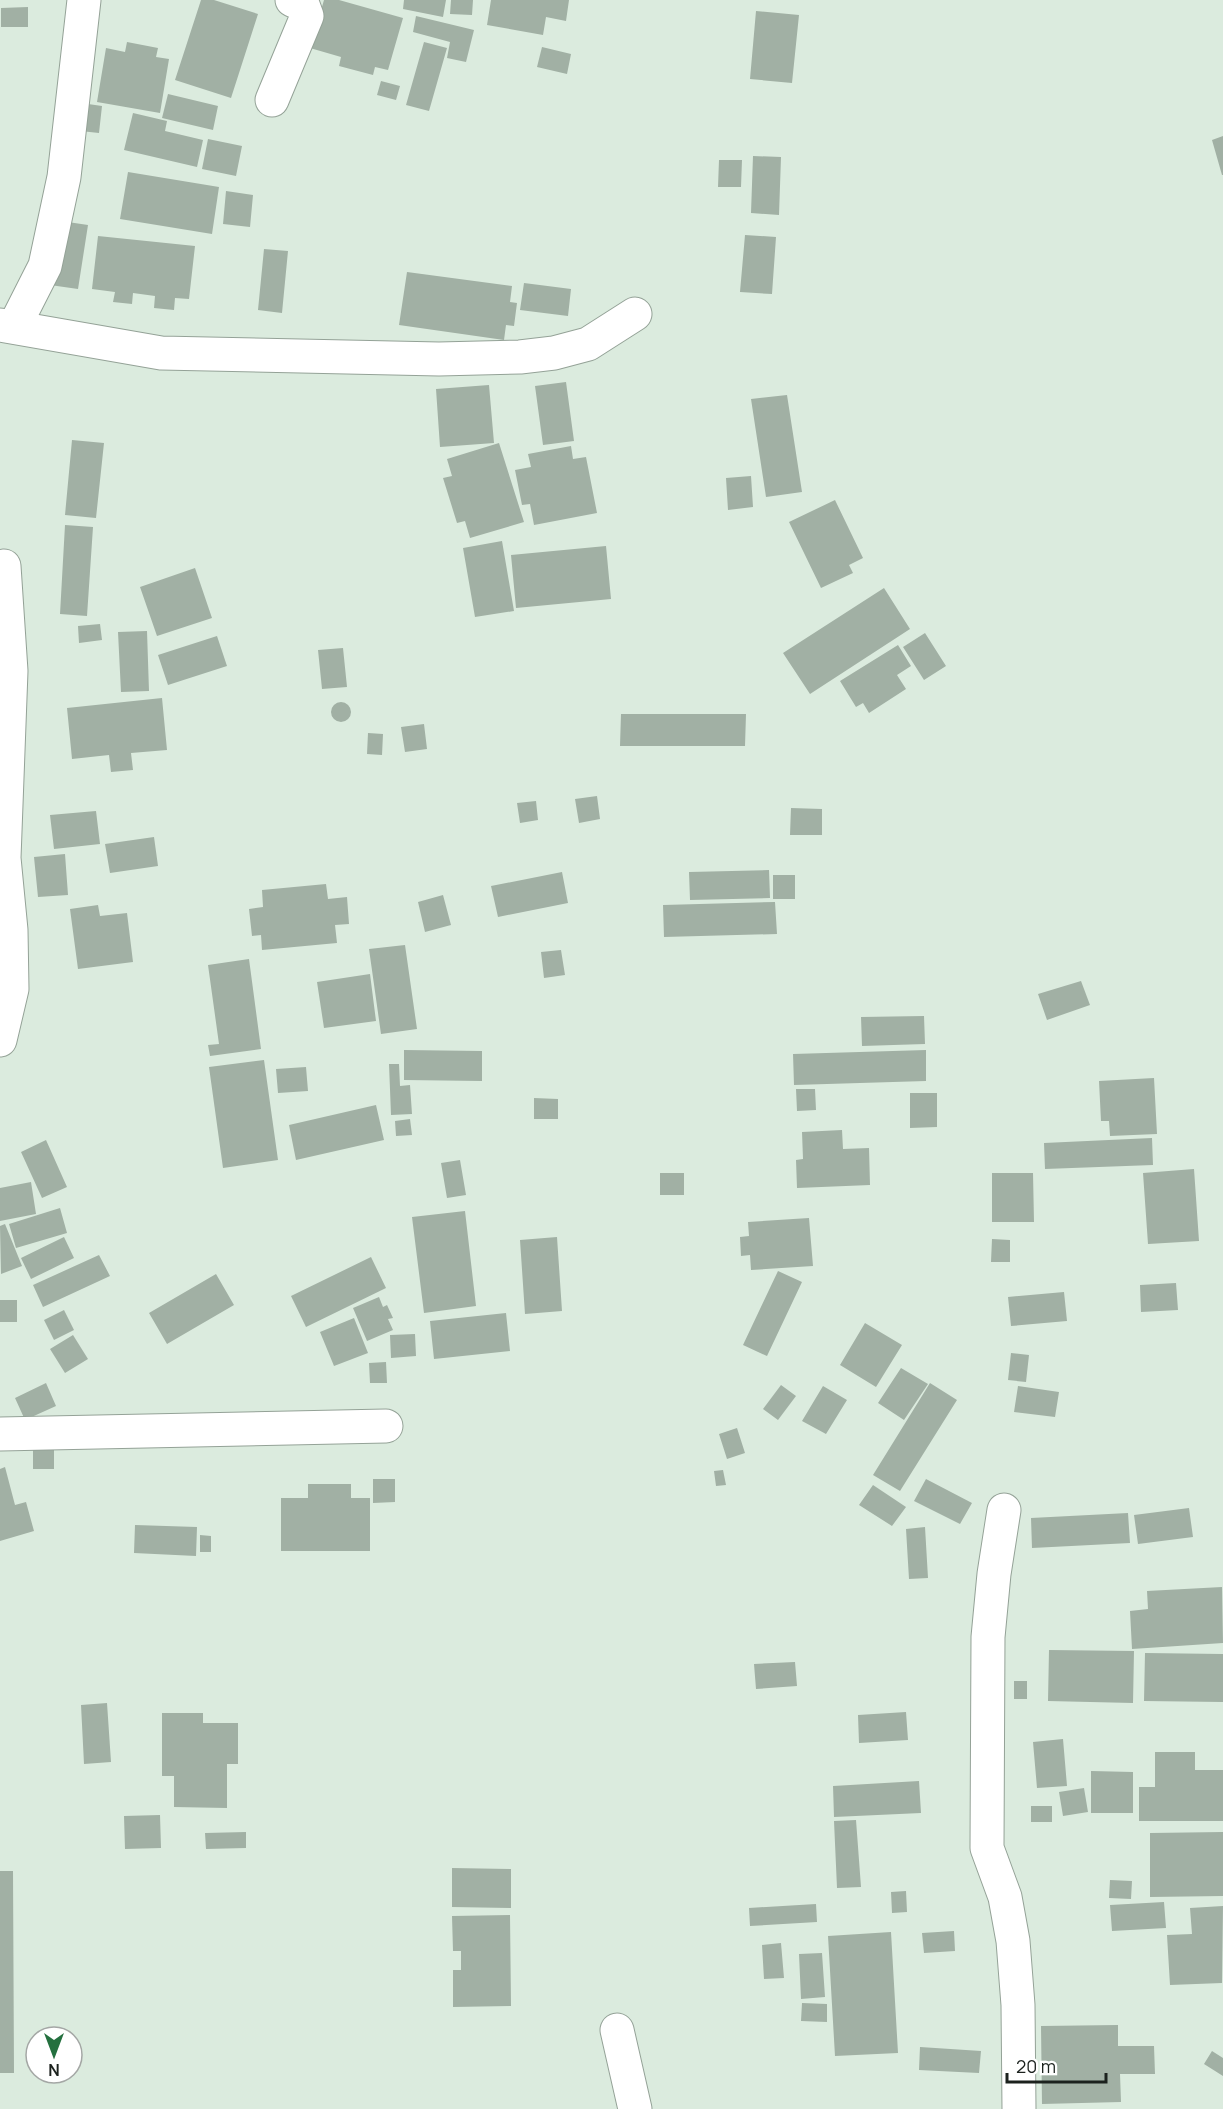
<svg xmlns="http://www.w3.org/2000/svg" width="1223" height="2109" font-family="Manrope,sans-serif">
<style>
.building{fill:#a1b0a4}
.lines{fill:none;stroke-linecap:round;stroke-linejoin:round}
.street-casing{stroke:#94a297;stroke-width:35}
.street{stroke:#fff;stroke-width:33}
</style>
<rect width="100%" height="100%" fill="#dbebde"/>
<path class="building" d="M201 0H214L258 14 231 98 175 80Z
M324 0H339L403 18 388 70 375 67 373 75 339 66 341 57 310 48Z
M404 0H446L443 17 403 9Z
M451 0H473L472 15 450 14Z
M491 0H569L566 21 546 17 543 35 487 25Z
M28 7V27H1V8Z
M756 11 799 15 792 83 750 79Z
M416 16 474 30 466 62 447 58 450 42 413 32Z
M127 42 158 48 156 57 169 59 160 113 97 102 106 48 125 52Z
M424 42 447 48 429 111 406 105Z
M542 47 571 54 567 74 537 67Z
M381 81 400 86 396 100 377 95Z
M168 94 218 106 213 130 162 118Z
M74 102 102 106 99 133 71 130Z
M133 113 167 121 165 131 203 140 197 167 124 150Z
M1223 136V175H1222L1212 140Z
M208 139 242 146 236 176 202 169Z
M753 156 781 157 779 215 751 213Z
M719 160H742L741 187H718Z
M128 172 219 187 212 234 120 219Z
M226 191 253 195 250 227 223 224Z
M61 221 88 225 78 289 50 285Z
M745 235 776 237 772 294 740 292Z
M98 236 195 246 189 299 175 298 174 310 154 308 155 296 133 293 132 304 113 302 115 292 92 289Z
M264 249 288 251 282 313 258 310Z
M407 272 512 286 510 302 517 303 514 326 506 325 504 340 399 325Z
M524 283 571 289 568 316 520 310Z
M566 382 574 441 543 445 535 386Z
M489 385 494 443 440 447 436 389Z
M787 395 802 492 766 497 751 399Z
M72 440 104 443 96 518 65 515Z
M499 443 524 522 470 538 465 521 457 523 443 478 452 476 447 459Z
M571 446 573 459 586 457 597 513 534 525 530 504 522 505 515 470 531 467 528 454Z
M751 476 753 507 728 510 726 478Z
M835 500 863 558 849 565 853 573 821 588 789 522Z
M65 525 93 527 87 616 60 614Z
M502 541 514 611 475 617 463 548Z
M606 546 611 599 516 608 511 555Z
M195 568 212 618 157 636 140 587Z
M884 588 910 629 810 694 783 653Z
M100 624 102 640 79 643 78 626Z
M147 631 149 691 121 692 118 632Z
M925 633 946 666 924 680 903 647Z
M217 636 227 666 168 685 158 655Z
M898 645 911 666 897 675 906 689 869 713 863 703 856 707 840 681Z
M343 648 347 687 322 689 318 650Z
M162 698 167 750 131 753 133 770 111 772 109 755 72 759 67 708Z
M331 712a10 10 0 1 1 20 0a10 10 0 1 1-20 0Z
M621 714H746L745 746H620Z
M424 724 427 749 405 752 401 727Z
M368 733 383 734 382 755 367 754Z
M597 796 600 819 579 823 575 799Z
M536 801 538 820 520 823 517 803Z
M791 808 822 809V835H790Z
M96 811 100 844 54 849 50 815Z
M154 837 158 866 110 873 105 844Z
M65 854 68 895 38 897 34 857Z
M769 870 770 898 690 900 689 872Z
M562 872 568 903 498 917 491 886Z
M773 875H795V899H773Z
M326 884 328 899 347 897 349 924 335 925 337 943 262 950 261 935 252 936 249 909 263 907 262 890Z
M443 895 451 925 425 932 418 902Z
M775 902 777 934 664 937 663 905Z
M98 905 100 916 127 913 133 962 78 969 70 909Z
M405 945 417 1029 381 1034 369 949Z
M561 950 565 975 544 978 541 952Z
M249 959 261 1049 210 1056 208 1045 219 1044 208 965Z
M370 974 376 1021 324 1028 317 982Z
M1081 981 1090 1005 1047 1020 1038 994Z
M924 1016 925 1044 862 1046 861 1017Z
M404 1050 482 1051V1081L404 1080Z
M926 1050V1081L794 1085 793 1054Z
M264 1060 278 1160 223 1168 209 1067Z
M389 1064H399L400 1086 410 1085 412 1114 391 1115Z
M306 1067 308 1091 278 1093 276 1069Z
M1154 1078 1157 1134 1110 1136 1109 1121H1101L1099 1081Z
M796 1089H815L816 1110 797 1111Z
M910 1093H937V1127L910 1128Z
M534 1098 558 1099V1119H534Z
M376 1105 384 1140 296 1160 289 1125Z
M410 1119 412 1135 396 1136 395 1121Z
M842 1130 843 1149 869 1148 870 1185 797 1188 796 1160 803 1159 802 1132Z
M1152 1138 1153 1165 1045 1169 1044 1143Z
M46 1140 67 1187 42 1198 21 1152Z
M460 1160 466 1195 447 1198 441 1163Z
M1194 1169 1199 1241 1148 1244 1143 1173Z
M660 1173H684V1195H660Z
M992 1173H1033L1034 1222H992Z
M31 1182 36 1214 0 1221V1188Z
M60 1208 67 1233 16 1248 9 1224Z
M465 1211 476 1306 424 1313 412 1217Z
M809 1218 813 1266 751 1270 750 1255 741 1256 740 1237 749 1236 748 1222Z
M5 1224 22 1266 1 1274 0 1226Z
M64 1237 74 1258 31 1279 21 1258Z
M557 1237 562 1311 525 1314 520 1240Z
M992 1239 1010 1240V1262H991Z
M99 1255 110 1276 43 1307 33 1285Z
M371 1257 386 1288 306 1327 291 1296Z
M778 1271 802 1282 767 1356 743 1345Z
M216 1274 234 1305 167 1344 149 1313Z
M1176 1283 1178 1310 1141 1312 1140 1285Z
M1064 1292 1067 1321 1011 1326 1008 1297Z
M379 1297 383 1307 387 1305 393 1318 388 1319 393 1330 367 1341 353 1308Z
M0 1300H17V1322H0Z
M64 1310 74 1330 54 1340 44 1320Z
M506 1313 510 1351 434 1359 430 1321Z
M354 1318 368 1353 334 1366 320 1332Z
M865 1323 902 1345 876 1387 840 1365Z
M415 1334 416 1356 391 1358 390 1335Z
M73 1335 88 1359 65 1373 50 1349Z
M1011 1353 1029 1355 1026 1382 1008 1380Z
M386 1362 387 1383H370L369 1363Z
M901 1368 928 1384 904 1420 878 1403Z
M46 1383 56 1406 25 1420 15 1398Z
M930 1383 957 1400 900 1491 873 1475Z
M781 1385 796 1396 778 1420 763 1409Z
M823 1386 847 1400 826 1434 802 1421Z
M1018 1386 1059 1392 1055 1417 1014 1412Z
M737 1428 745 1453 727 1459 719 1434Z
M33 1445H54V1469H33Z
M5 1467 15 1505 26 1502 34 1531 0 1541V1469Z
M723 1470 726 1485 716 1486 714 1471Z
M373 1479H395V1502L373 1503Z
M926 1479 972 1503 960 1524 914 1501Z
M308 1484H351V1498H370V1551H281V1498H308Z
M873 1485 906 1507 892 1526 859 1505Z
M1189 1508 1193 1537 1138 1544 1134 1515Z
M1128 1513 1130 1543 1032 1548 1031 1518Z
M135 1525 197 1527 196 1556 134 1553Z
M925 1527 928 1578 909 1579 906 1529Z
M200 1535 211 1536V1552H200Z
M1222 1587 1223 1643 1132 1649 1130 1611 1148 1609 1147 1591Z
M1049 1650 1134 1651 1133 1703 1048 1701Z
M1145 1653 1223 1654V1702L1144 1701Z
M795 1662 797 1686 756 1689 754 1664Z
M1014 1681H1027V1699H1014Z
M107 1703 111 1762 84 1764 81 1705Z
M906 1712 908 1740 859 1743 858 1715Z
M162 1713H203V1723H238V1764H227V1808L174 1807V1776H162Z
M1063 1739 1067 1786 1037 1788 1033 1742Z
M1155 1752H1195V1770H1223V1821H1139V1787H1155Z
M1091 1771 1133 1772V1813H1091Z
M919 1781 921 1813 834 1817 833 1786Z
M1084 1788 1088 1812 1063 1816 1059 1792Z
M1031 1806H1052V1822H1031Z
M160 1815 161 1848 125 1849 124 1816Z
M856 1820 861 1887 837 1888 834 1821Z
M246 1832V1848L206 1849 205 1833Z
M1223 1832V1896L1150 1897V1833Z
M452 1868 511 1869V1908L452 1907Z
M0 1871H13L14 2073H0Z
M1110 1880 1132 1881 1131 1899 1109 1898Z
M906 1891 907 1912 892 1913 891 1892Z
M1164 1902 1166 1928 1112 1931 1110 1905Z
M816 1904 817 1922 750 1926 749 1908Z
M1223 1906 1222 1983 1170 1985 1167 1935 1192 1934 1190 1908Z
M510 1915 511 2006 453 2007V1970H461V1951H453L452 1916Z
M954 1931 955 1951 924 1953 922 1933Z
M891 1932 898 2053 835 2056 828 1936Z
M781 1943 784 1978 764 1979 762 1945Z
M822 1953 825 1997 801 1999 799 1954Z
M802 2003 827 2004V2022L801 2021Z
M1118 2025V2046H1154L1155 2074H1120L1121 2102 1042 2104 1041 2026Z
M920 2047 981 2051 979 2073 919 2070Z
M1212 2051 1223 2058V2076L1204 2064Z"/>
<g class="lines">
<g class="street-casing">
<path id="street" d="M272 100 307 16 303 5 292 0
M0 325 161 353 439 359 520 357 554 353 588 344 635 314
M14 327 45 266 64 177 84 0
M0 1040 12 989 11 930 4 858 11 671 4 566
M0 1434 386 1426
M1004 1510 994 1574 988 1637 987 1848 1005 1897 1013 1941 1018 2005 1019 2109
M617 2030 635 2109"/>
</g>
<use href="#street" class="street"/>
</g>
<g transform="translate(54 2055) rotate(180)"><circle r="28" fill="#ffffff" stroke="#a4a7a5" stroke-width="1.5"/>
<path d="M0-4.5L10 22L0 15L-10 22Z" fill="#24703f"/>
<text y="-9" font-size="16" font-weight="bold" text-anchor="middle" fill="#1c221e">N</text>
</g>
<path d="M1007 2073v9h99v-9" fill="none" stroke="#1c221e" stroke-width="3"/>
<text x="1016" y="2073" font-size="18" fill="#1c221e" stroke="#ffffff" stroke-width="4.5" paint-order="stroke">20 m</text>
</svg>
